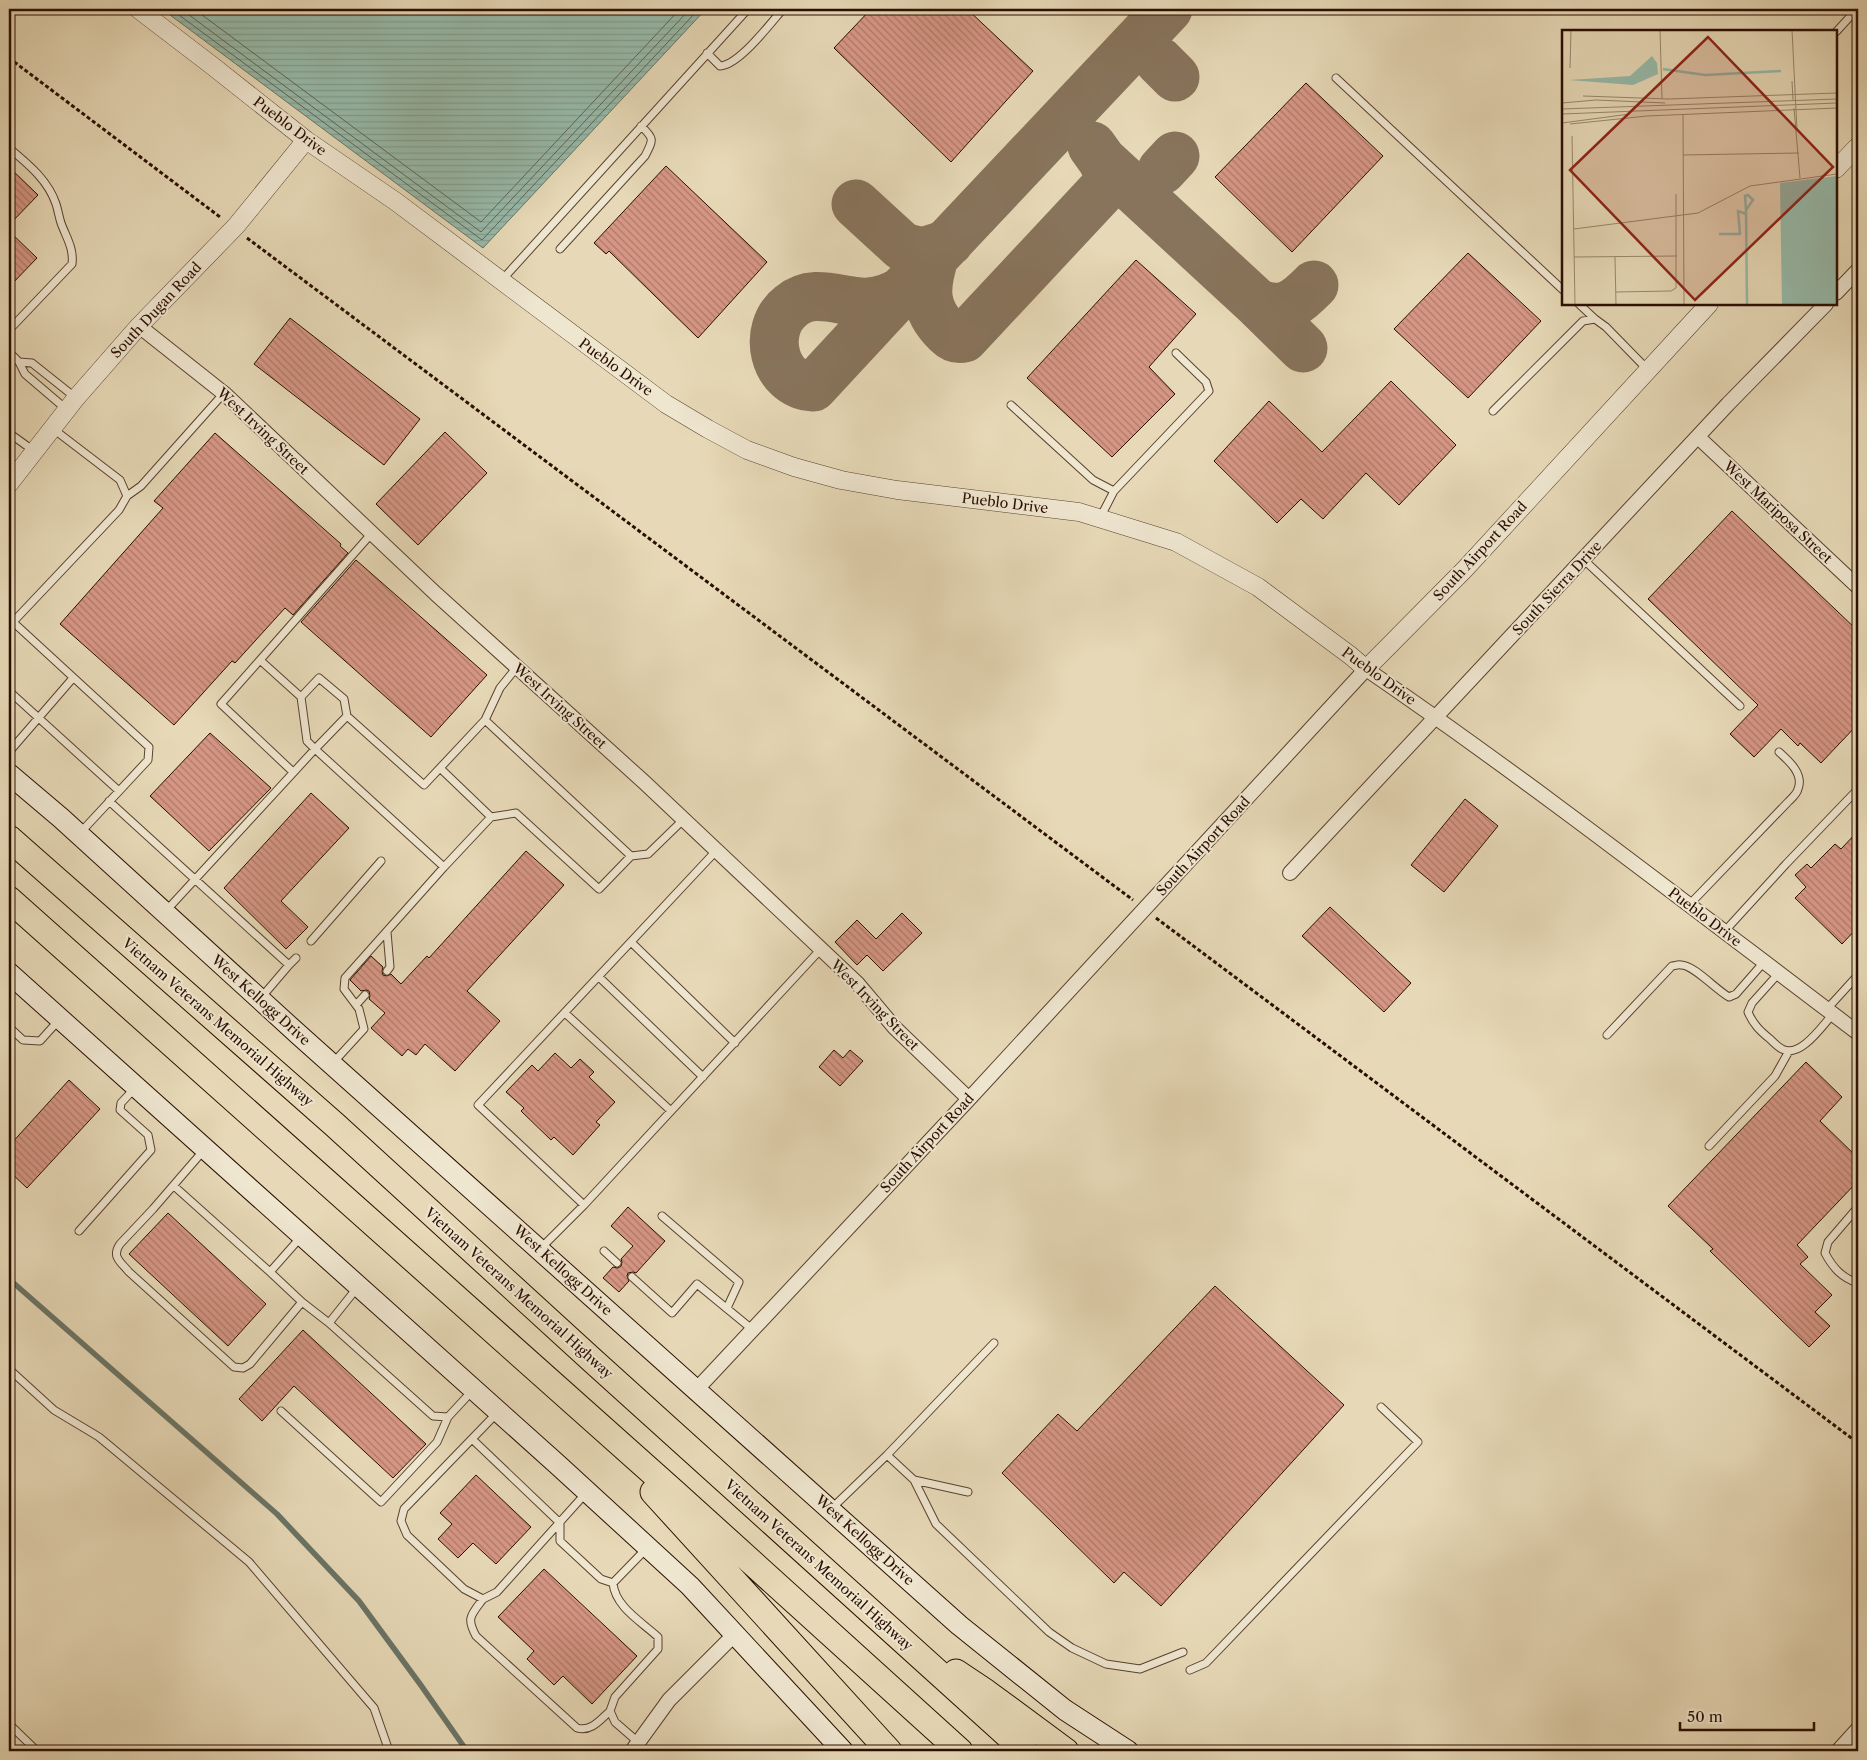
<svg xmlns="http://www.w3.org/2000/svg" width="1867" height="1760" font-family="'Libre Caslon Text',serif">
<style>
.water{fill:url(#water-rules);stroke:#6b7566}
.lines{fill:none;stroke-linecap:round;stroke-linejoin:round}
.shore{stroke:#606455;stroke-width:1}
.stream{stroke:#6b7566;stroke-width:5.5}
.taxiway{stroke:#88745c;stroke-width:49}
.building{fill:url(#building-back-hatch);stroke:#2a0e00}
.service-casing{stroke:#59412e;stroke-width:9}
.minor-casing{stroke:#59412e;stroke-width:16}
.tertiary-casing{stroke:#59412e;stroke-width:19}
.secondary-casing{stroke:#2a0e00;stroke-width:22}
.motorway-casing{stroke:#2a0e00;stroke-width:27}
.path{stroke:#2a0e00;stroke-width:3;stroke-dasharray:4 2.5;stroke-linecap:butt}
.service{stroke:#efe6d0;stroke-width:7}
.minor{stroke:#efe6d0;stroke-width:14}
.tertiary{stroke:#efe6d0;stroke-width:18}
.secondary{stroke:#efe6d0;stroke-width:20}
.motorway{stroke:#e7d9b7;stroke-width:25}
.labels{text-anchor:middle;stroke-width:4;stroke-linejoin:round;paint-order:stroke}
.street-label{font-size:14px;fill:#2a0e00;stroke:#efe6d0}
.inset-river{fill:none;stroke:#97baaa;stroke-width:2.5}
.inset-road{fill:none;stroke:#9b886e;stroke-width:1}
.view{fill:#8f2418;fill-opacity:0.15;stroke:#8f2418;stroke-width:2.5}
.inset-edge{fill:none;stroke:#2a0e00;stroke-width:2.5}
</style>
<defs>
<pattern id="water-rules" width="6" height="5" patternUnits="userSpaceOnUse" patternTransform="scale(1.25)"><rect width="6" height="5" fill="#97baaa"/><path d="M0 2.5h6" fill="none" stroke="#829f90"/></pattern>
<pattern id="building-back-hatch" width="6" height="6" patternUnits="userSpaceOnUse" patternTransform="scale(1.25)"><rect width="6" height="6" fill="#d69684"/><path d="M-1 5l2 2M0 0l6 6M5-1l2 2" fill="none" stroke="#ae796a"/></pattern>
</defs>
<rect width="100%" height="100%" fill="#e7d9b7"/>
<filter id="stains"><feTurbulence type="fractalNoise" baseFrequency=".004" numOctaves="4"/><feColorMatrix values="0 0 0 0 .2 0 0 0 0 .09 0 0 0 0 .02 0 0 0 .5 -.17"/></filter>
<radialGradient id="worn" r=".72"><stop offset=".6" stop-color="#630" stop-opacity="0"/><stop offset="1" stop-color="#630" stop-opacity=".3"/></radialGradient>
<path class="water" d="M162 9H706L483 248Z"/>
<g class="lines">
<path class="shore" d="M171 9 482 240 699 9
M181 9 481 232 690 9
M194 9 481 222 680 9"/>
<path class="stream" d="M9 1279 277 1514 359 1601 420 1684 467 1751"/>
<path class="taxiway" d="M1160 62 1175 77
M1092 146 1102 160 1257 303
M1162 170 1175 156
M856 204 903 247 922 252 941 246 949 242
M934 258C925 287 923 309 947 332 952 337 956 340 964 338L1106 186 1108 172 1102 160
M902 291 813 387C773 385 761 329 791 306 815 286 843 304 869 302 881 301 892 297 902 291L1168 9
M1303 348 1257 303C1283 314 1296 303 1314 285"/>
</g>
<path class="building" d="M871 9H967L1033 71 951 162 834 48Z
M1306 83 1383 156 1292 252 1215 177Z
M666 166 767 262 698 338 609 251 606 254 594 243Z
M9 167 38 195 9 225Z
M9 231 37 258 9 287Z
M1468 253 1541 321 1468 398 1394 329Z
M1136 260 1196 314 1149 367 1175 394 1112 457 1027 378Z
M290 318 420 419 384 465 254 364Z
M1391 381 1456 445 1399 505 1366 473 1323 519 1301 499 1277 523 1214 461 1269 401 1322 452Z
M445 432 487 473 418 545 376 504Z
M215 433 341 544 340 546 348 553 293 615 285 608 235 663 232 661 174 725 60 624 163 508 154 501Z
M1732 511 1858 631V724L1821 763 1800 743 1798 746 1781 729 1754 757 1730 734 1758 705 1648 599Z
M356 560 487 675 431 737 301 622Z
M210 733 271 788 209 851 150 796Z
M311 793 349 828 281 901 308 927 286 949 224 888Z
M1465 799 1498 826 1444 892 1411 865Z
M1858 831V927L1842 944 1795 898 1806 887 1795 875 1807 864 1811 868 1835 844 1841 849Z
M526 851 564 885 467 991 500 1021 455 1071 425 1044 416 1055 408 1049 402 1056 371 1028 385 1013 369 999 370 996 369 991 366 990 361 991 350 980 371 956 383 967 382 971 383 975 387 976 391 974 401 984 427 956 429 958Z
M1330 907 1411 983 1384 1012 1302 936Z
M902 913 922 933 883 971 867 955 857 965 835 942 857 920 876 939Z
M834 1050 843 1058 850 1050 863 1061 840 1086 819 1067Z
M555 1053 571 1068 580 1059 594 1072 589 1077 615 1102 596 1122 600 1125 573 1155 554 1137 551 1140 521 1111 524 1108 506 1092 532 1065 538 1071Z
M1806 1062 1842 1097 1820 1121 1858 1158V1181L1797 1245 1808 1257 1800 1264 1832 1295 1815 1312 1830 1326 1809 1347 1710 1251 1713 1249 1668 1206Z
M69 1080 100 1109 27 1188 9 1171V1146Z
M628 1207 665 1241 636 1273 633 1272 628 1273 627 1276 629 1281 619 1292 603 1278 613 1267 618 1268 621 1266 622 1262 621 1259 633 1246 611 1226Z
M168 1213 266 1304 228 1346 129 1254Z
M1215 1286 1344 1405 1161 1606 1124 1572 1114 1583 1002 1473 1058 1414 1077 1431Z
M303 1330 426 1444 393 1478 294 1386 262 1421 239 1399Z
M476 1475 531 1527 496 1564 473 1543 458 1558 438 1539 452 1524 440 1513Z
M544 1569 637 1656 592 1704 563 1676 554 1685 527 1659 534 1651 498 1617Z"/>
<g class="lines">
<g class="service-casing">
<path id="service" d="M1836 32 1857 9
M707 53 720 66C739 65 770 24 783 9
M1336 78 1563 290
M9 148C28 164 48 180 56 204 58 210 59 217 61 223 66 237 74 248 72 264L9 330
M560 249 645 156C653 140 655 139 641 126
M501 281 748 9
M1579 304 1595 319
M9 352 19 362
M1011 405 1093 480 1114 491
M66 409 25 374 19 362 32 363 76 398
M1493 411 1583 321 1595 319 1606 327 1647 369
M52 428 120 480 127 496 119 510 13 622 149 747 148 760 80 833
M9 433 34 451
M127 496 141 486 224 393
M1100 518 1114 491 1209 391 1206 382 1176 353
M1583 559 1740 706
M260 660 372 533
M9 691 119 791
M301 697 319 678 344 699 347 716
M485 720 631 856 648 854 683 820
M9 752 73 678
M441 769 491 817 516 813 599 889 631 856
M293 772 221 704 260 660 301 697 307 741 315 749 347 716 424 785 485 720 500 688 517 667
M109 801 289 965 260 999
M444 867 491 817
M1689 905 1788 802C1791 799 1797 794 1798 789 1804 774 1789 761 1779 752
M165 912 315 749 444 867 345 978 344 989 359 1009 364 1029 332 1064
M387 932 390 967 387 971
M1724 932 1786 864 1858 789
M311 941 381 861
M631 942 735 1043
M289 965 296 958
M1779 973 1752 1003 1748 1012C1753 1024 1760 1031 1770 1039 1773 1042 1778 1047 1782 1049 1800 1059 1822 1026 1833 1014
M599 977 703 1077
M356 1005 365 995
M1827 1009 1858 975
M565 1013 671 1111
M9 1027 23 1040 40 1041 59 1020
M1607 1035 1672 966C1675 966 1678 964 1681 965 1694 965 1716 990 1729 997L1736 994 1764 962
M1709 1146 1775 1076 1789 1051
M204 1150 153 1209 120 1244C111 1257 121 1262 129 1272L234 1367 243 1368 250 1364 302 1302 270 1272 300 1238
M174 1186 270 1272
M584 1205 821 949
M1858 1207 1828 1242 1825 1253C1833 1268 1842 1278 1858 1283
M662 1216 739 1282 727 1308
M79 1231 151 1150 148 1135 120 1110 121 1103 135 1088
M540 1249 584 1205 478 1105 716 851
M604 1251 617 1263
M632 1277 672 1313 697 1284 753 1330
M357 1288 329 1323 433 1416 448 1417 473 1390
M302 1302 329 1323
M9 1369 54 1410 99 1437 249 1562 374 1708 389 1751
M281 1411 381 1502 437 1442 448 1417
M497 1413 404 1509 401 1521 407 1535 464 1589 483 1599 497 1592 586 1493
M472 1439 560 1523V1541L601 1579 613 1583
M887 1455 914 1480 936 1524 1049 1632 1072 1648 1106 1664 1140 1669 1183 1652
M914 1480 968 1492
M831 1509 887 1455 994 1343
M483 1599C471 1615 466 1618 476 1636L577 1728C591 1732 600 1720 610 1711
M1190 1670 1206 1663 1418 1442 1381 1407
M9 1724 37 1751
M638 1742 615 1722 610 1711 615 1697 658 1649V1637C642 1622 615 1607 613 1583L646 1549"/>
</g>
<g class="minor-casing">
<path id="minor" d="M1836 293 1858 270
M139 326 226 395 436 594 644 782 857 983 895 1028 969 1099
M1698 437 1858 587
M1290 873 1728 404 1826 304
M697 1389 969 1099 1366 669C1534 784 1695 910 1858 1033
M632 1751 669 1700 735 1634
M1838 1751 1858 1729"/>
</g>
<g class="tertiary-casing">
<path id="tertiary" d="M138 9 210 64 306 140 395 201 666 404 708 429 747 450 794 467 841 480 897 490 1079 512 1176 542 1258 587 1351 656 1366 669 1465 569 1709 304
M1836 169 1858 146
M9 484 76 398 139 326 236 226 306 140"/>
</g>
<g class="secondary-casing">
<path id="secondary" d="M9 774 61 818 298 1034 959 1625 1065 1710 1128 1751
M9 973 558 1465 690 1586 843 1751"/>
</g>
<g class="motorway-casing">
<path id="motorway" d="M9 838 335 1125 592 1360 1025 1751
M9 899 673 1491 960 1751
M653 1492 889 1751
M956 1672 986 1692 1066 1751"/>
</g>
<path class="path" d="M9 58 220 217
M247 238 1133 900
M1156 918 1858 1443"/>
<use href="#service" class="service"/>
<use href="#minor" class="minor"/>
<use href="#tertiary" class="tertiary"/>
<use href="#secondary" class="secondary"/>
<use href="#motorway" class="motorway"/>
</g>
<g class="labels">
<g class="street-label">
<text transform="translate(290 126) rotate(37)" y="5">Pueblo Drive</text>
<text transform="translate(156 310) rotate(-47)" y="5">South Dugan Road</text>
<text transform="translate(616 367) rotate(36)" y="5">Pueblo Drive</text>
<text transform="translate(263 431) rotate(43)" y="5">West Irving Street</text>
<text transform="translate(1005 503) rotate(7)" y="5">Pueblo Drive</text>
<text transform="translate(1778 512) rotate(43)" y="5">West Mariposa Street</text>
<text transform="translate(1480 551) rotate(-47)" y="5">South Airport Road</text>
<text transform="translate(1557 588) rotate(-47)" y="5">South Sierra Drive</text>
<text transform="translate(1379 676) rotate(36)" y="5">Pueblo Drive</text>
<text transform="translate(560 706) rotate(42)" y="5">West Irving Street</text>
<text transform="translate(1203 846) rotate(-47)" y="5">South Airport Road</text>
<text transform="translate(1705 917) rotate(37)" y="5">Pueblo Drive</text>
<text transform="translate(261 1000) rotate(42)" y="5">West Kellogg Drive</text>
<text transform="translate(875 1005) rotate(46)" y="5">West Irving Street</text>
<text transform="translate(218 1022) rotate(41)" y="5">Vietnam Veterans Memorial Highway</text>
<text transform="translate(927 1143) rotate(-47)" y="5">South Airport Road</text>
<text transform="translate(563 1270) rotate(42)" y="5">West Kellogg Drive</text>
<text transform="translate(519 1293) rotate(42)" y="5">Vietnam Veterans Memorial Highway</text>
<text transform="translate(865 1540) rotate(42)" y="5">West Kellogg Drive</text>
<text transform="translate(819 1565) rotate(42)" y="5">Vietnam Veterans Memorial Highway</text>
</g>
</g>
<g transform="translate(1562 30)">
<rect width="275" height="275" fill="#e7d9b7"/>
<path d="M90 26 95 33 96 44 71 55 7 50 68 46ZM275 146V275H220L218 153Z" fill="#97baaa"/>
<path class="inset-river" d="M101 39 143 45 219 41M184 180 183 166 186 165 191 170 184 180 185 275M157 204H179M178 204 176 181 184 184"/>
<path class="inset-road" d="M98 0 100 69M230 0 235 100M8 38 9 0M230 51 231 70M21 66 107 69 275 63M0 73 34 70 103 73M232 78 238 148M0 79 275 69M0 84 275 73M121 84 122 275M0 93 68 84M8 94 85 86 275 78M10 106 13 275M121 125 237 123M12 199 136 183 188 156 275 144M12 227 115 226M53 227 54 275M54 262 109 261 114 258V164"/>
<path class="view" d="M146 7 271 137 133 270 8 140Z"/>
<rect width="275" height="275" class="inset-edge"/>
</g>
<rect width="1867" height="1760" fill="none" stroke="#e7d9b7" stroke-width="30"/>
<rect x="10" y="10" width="1847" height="1740" fill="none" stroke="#2a0e00" stroke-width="2.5"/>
<rect x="15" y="15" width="1837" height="1730" fill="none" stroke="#2a0e00"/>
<path d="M1680 1722v8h134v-8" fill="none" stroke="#2a0e00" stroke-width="2.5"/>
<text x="1687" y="1722" font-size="15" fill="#2a0e00" stroke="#efe6d0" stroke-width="4" paint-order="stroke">50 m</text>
<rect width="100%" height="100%" filter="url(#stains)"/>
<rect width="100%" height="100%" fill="url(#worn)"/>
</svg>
